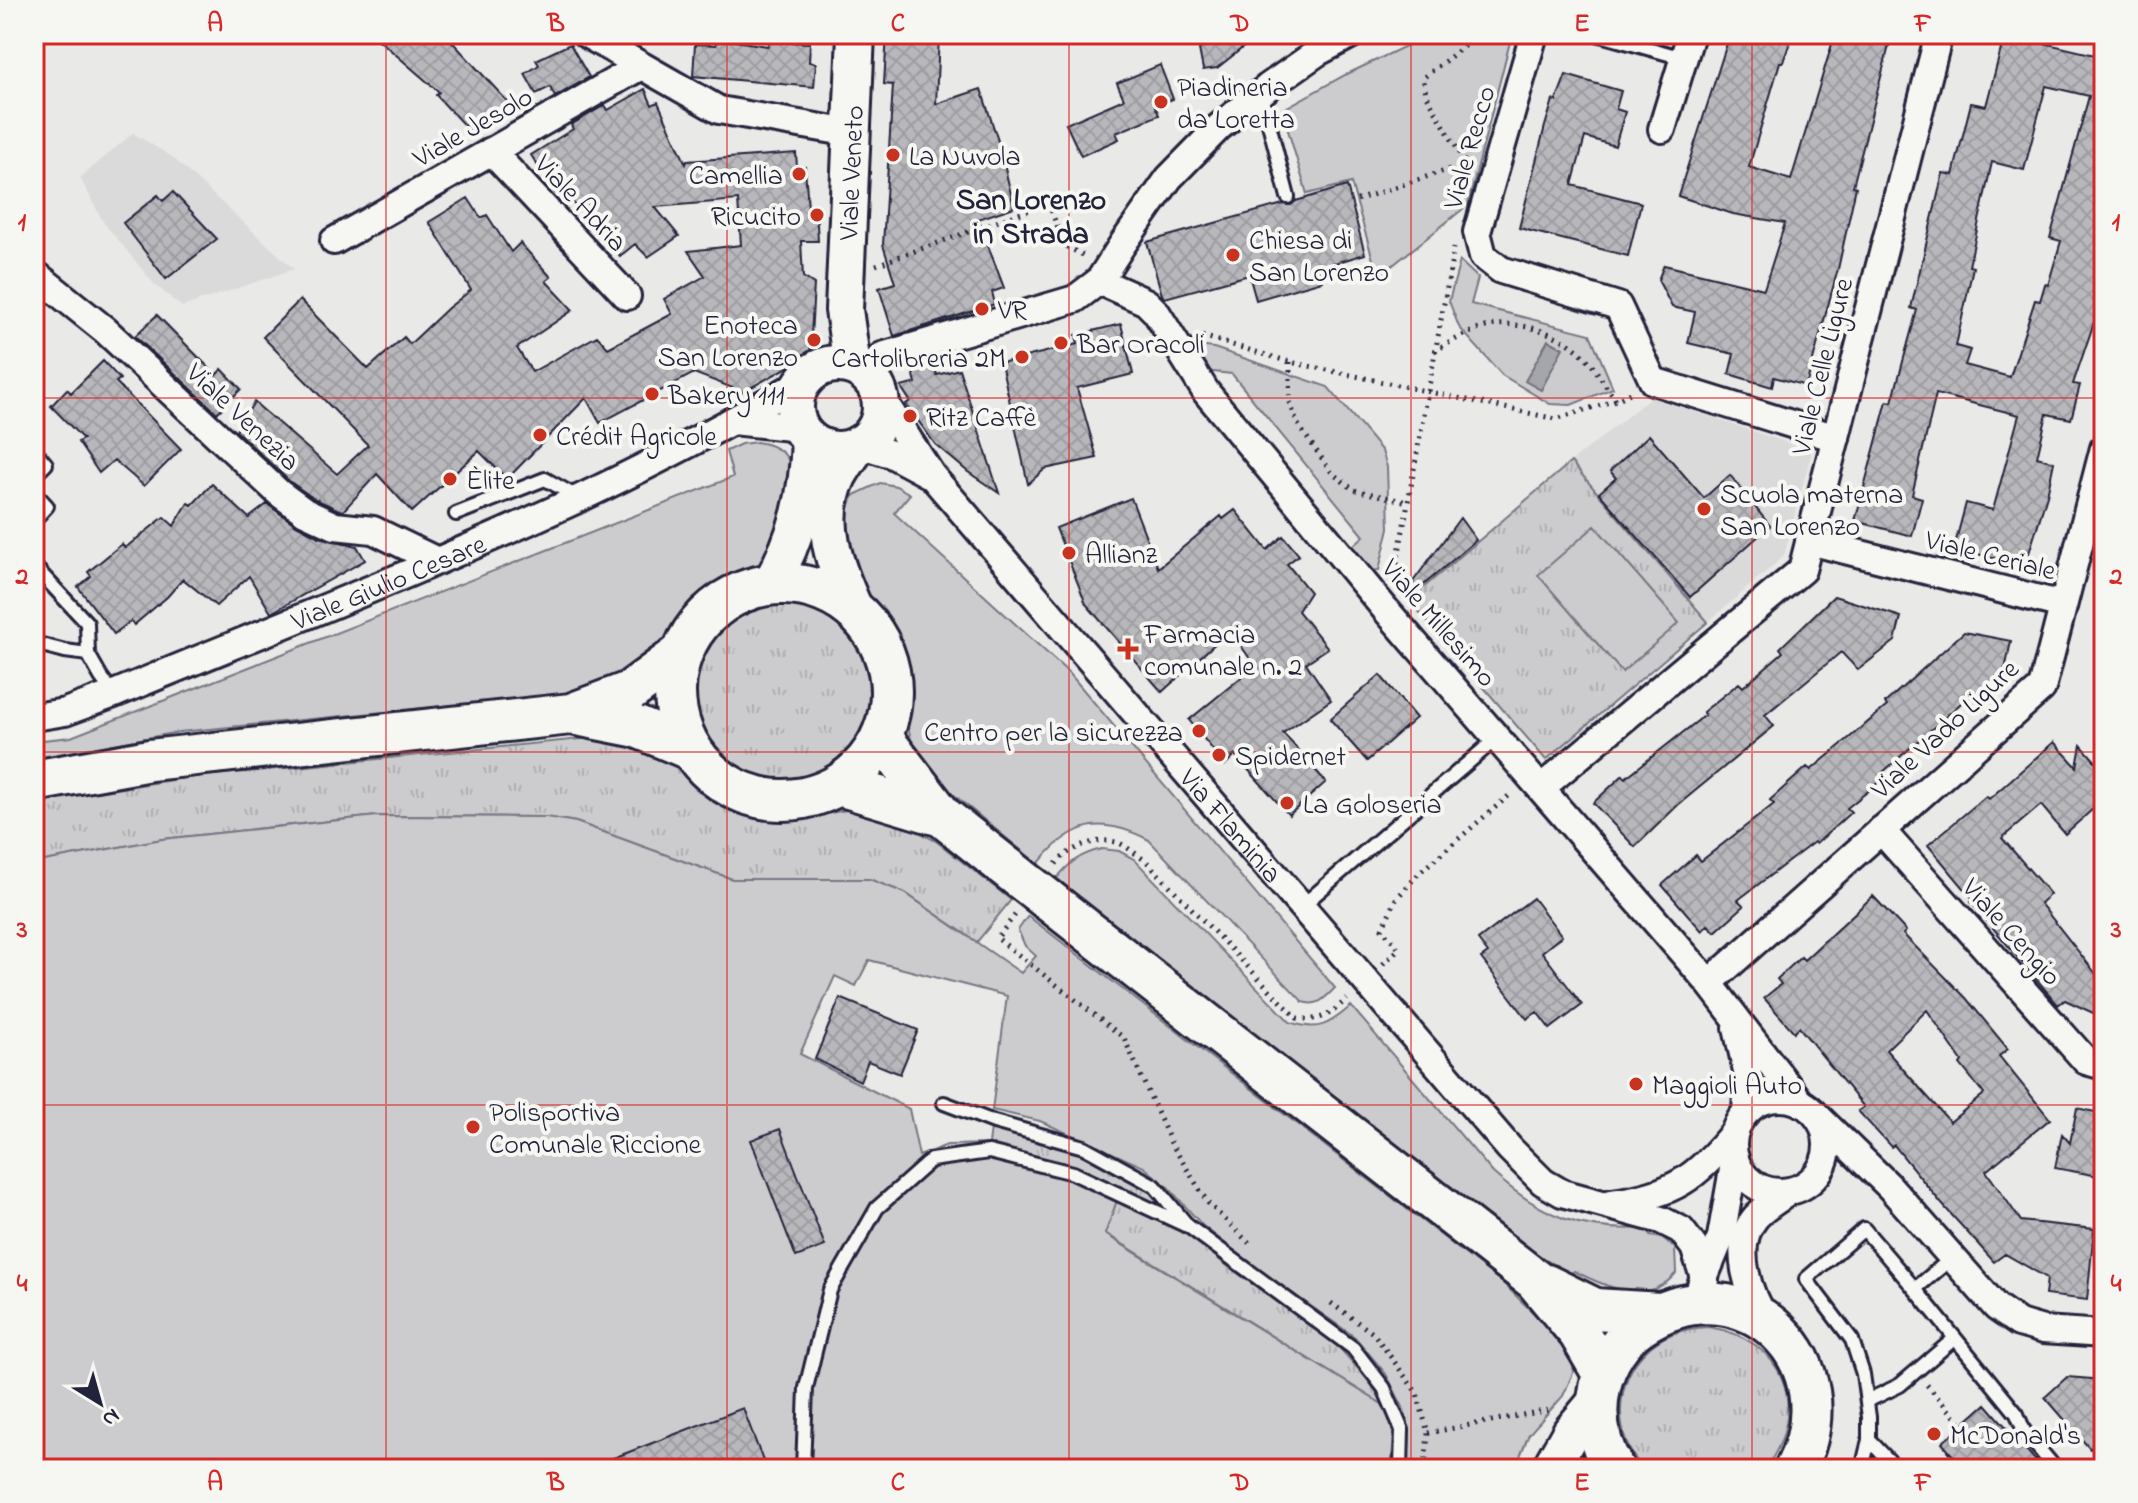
<svg xmlns="http://www.w3.org/2000/svg" width="2138" height="1503" font-family="'Indie Flower',sans-serif">
<style>
.built{fill:#dadada}
.grass{fill:url(#grass-tufts);stroke:#777784;stroke-width:2}
.park{fill:#ccccce;stroke:#777784;stroke-width:2}
.water{fill:#a5a5ac;stroke:#71717f;stroke-width:2}
.building{fill:url(#building-cross-hatch);stroke:#22223b;stroke-width:2;fill-rule:evenodd}
.lines{fill:none;stroke-linecap:round;stroke-linejoin:round}
.lane-casing{stroke:#22223b;stroke-width:18}
.street-casing{stroke:#22223b;stroke-width:32}
.secondary-casing{stroke:#22223b;stroke-width:42}
.primary-casing{stroke:#22223b;stroke-width:46}
.path{stroke:#22223b;stroke-width:5;stroke-dasharray:2 6;stroke-linecap:butt}
.lane{stroke:#f6f6f2;stroke-width:12}
.street{stroke:#f6f6f2;stroke-width:26}
.secondary{stroke:#f6f6f2;stroke-width:36}
.primary{stroke:#f6f6f2;stroke-width:40}
.primary-bridge-casing{stroke:#22223b;stroke-width:46;stroke-linecap:butt}
.primary-bridge{stroke:#f6f6f2;stroke-width:40}
.grid{fill:none;stroke:#d62828;stroke-width:2;stroke-opacity:0.55}
.poi-dot{fill:#c8321e;stroke:#f6f6f2;stroke-width:3}
.labels{text-anchor:middle;stroke-width:8;stroke-linejoin:round;paint-order:stroke}
.poi-label{font-size:28px;fill:#22223b;stroke:#f6f6f2;text-anchor:start}
.street-label{font-size:28px;fill:#22223b;stroke:#f6f6f2}
.neighbourhood-label{font-size:30px;font-weight:bold;fill:#22223b;stroke:#f6f6f2}
.neatline{fill:none;stroke:#d62828;stroke-width:3}
.grid-label{font-size:26px;text-anchor:middle;font-weight:bold;fill:#d62828}
</style>
<defs>
<pattern id="grass-tufts" width="24" height="20" patternUnits="userSpaceOnUse" patternTransform="scale(2)"><rect width="24" height="20" fill="#ccccce"/><path d="M3 7l-1-3M5 7V3M7 7l1-3M15 17l-1-3M17 17v-4M19 17l1-3" fill="none" stroke="#afafb2"/></pattern>
<pattern id="building-cross-hatch" width="8" height="8" patternUnits="userSpaceOnUse" patternTransform="scale(2)"><rect width="8" height="8" fill="#b8b8bc"/><path d="M0 0l8 8M0 8l8-8" fill="none" stroke="#9e9ea2"/></pattern>
</defs>
<rect width="100%" height="100%" fill="#e9e9e7"/>
<filter id="ink" filterUnits="userSpaceOnUse"><feTurbulence type="fractalNoise" baseFrequency=".0125" numOctaves="2"/><feDisplacementMap in="SourceGraphic" scale="16" xChannelSelector="R" yChannelSelector="G"/><feConvolveMatrix kernelMatrix="1 2 1 2 8 2 1 2 1" color-interpolation-filters="sRGB"/></filter>
<g filter="url(#ink)">
<path class="built" d="M133 133 172 157 294 269 182 307 154 284 104 223 80 178Z
M1651 397 1812 451 1784 556 1708 622 1571 462Z"/>
<path class="grass" d="M1571 462 1708 622 1546 760 1409 600Z
M696 692a87 87 0 1 1 174 0a87 87 0 1 1-174 0Z
M592 738H633L674 757 688 778 707 795 729 808 752 816 777 820 802 818 852 809 904 824 936 841 1011 900 977 942 905 893 869 879H732L576 822 546 817 377 816 162 839 34 863V802L184 778Z
M991 1128 1077 1150 1116 1170 1155 1194 1193 1237 1222 1262 1335 1343 1370 1382 1385 1406 1105 1233 1121 1189 989 1144Z
M1708 1327C1784 1338 1811 1408 1765 1469H1644C1612 1438 1614 1381 1646 1351 1663 1334 1685 1328 1708 1327Z"/>
<path class="park" d="M1431 34H1512L1468 205 1378 277 1351 183 1307 194 1282 110 1345 75Z
M1460 261 1478 278 1471 304 1590 334 1613 388 1571 405 1550 404 1502 375 1459 327 1449 301Z
M1197 346 1214 348 1328 387 1382 451 1387 467 1389 528 1379 570 1367 571 1349 549 1364 536 1232 374 1204 371 1194 357Z
M757 442C824 452 780 527 764 562 732 575 703 588 682 615 673 626 668 641 657 651 635 673 598 686 569 694L179 732 34 759V741L71 737 733 477 726 451 741 444Z
M880 483 896 486 910 494 894 513 1070 674 1335 988C1325 998 1318 1007 1303 1002L1149 840C1100 815 1072 822 1038 864L937 781 913 747 907 723 911 698 910 673 904 649 893 626 851 576 844 518 854 495Z
M1595 526 1679 623 1622 672 1538 575Z
M377 816 546 817 576 822 732 879H869L905 893 1021 973 1036 956 1025 946 1018 930 1028 916 1504 1284 1568 1347 1574 1371 1563 1396 1529 1434 1515 1469H1407L1408 1450 1403 1407 1386 1374 1355 1337 1252 1265 1202 1225 1169 1188 1144 1167 1040 1121 992 1110 1007 996 869 960 856 986 835 976 800 1054 909 1109 919 1156 947 1145 989 1144 1121 1189 1105 1234 1385 1406 1394 1436 1391 1469H34V863L162 839Z
M1102 849 1119 851 1134 859 1290 1022C1318 1032 1329 1025 1351 1006L1493 1173C1541 1216 1583 1233 1648 1228L1650 1236 1663 1238 1675 1248 1676 1273C1648 1307 1606 1287 1574 1271L1569 1275 1534 1252 1056 879C1070 862 1080 854 1102 849Z"/>
<path class="water" d="M1548 340 1563 348 1541 390 1525 381Z"/>
<path class="building" d="M372 34H445L508 102 473 135 436 95 439 92Z
M887 34H939L936 104 981 89 1000 147 1014 207 978 219 1004 288 992 292 995 304 894 336 879 288 895 283 883 245 893 85 884 84Z
M1235 34H1260L1217 68 1203 70 1199 49Z
M1730 34H1793L1783 62H1780L1749 167 1791 180 1835 34H1892L1853 186 1856 187 1838 269 1806 386 1774 377 1772 387 1729 374 1734 354 1688 343 1695 312 1672 307 1658 280 1664 265 1764 289 1785 223 1733 214 1678 196Z
M2005 34 2104 57V271L2095 301 2101 302 2073 384 2080 385 2071 419 2047 414 2037 457 2054 462 2047 495 2025 566 1954 548 1966 503 1993 510 2019 415 1936 394 1912 495 1922 498 1912 536 1855 521 1887 401 1892 402 1917 310 1911 308 1943 173 1953 175 1971 103 1986 106ZM2046 86 2089 96 2050 238 2061 241 2048 285 2045 284 2040 301 2035 300 2010 377 1965 365 1970 350 1956 346 1973 267 1969 266 1992 162 2024 170Z
M716 38 768 46 769 41 810 43 809 62 816 63 814 87 693 76 695 44 716 45Z
M570 44 589 77 555 97 550 87 536 94 525 74 539 65 536 60Z
M1160 65 1173 99 1155 106 1159 115 1116 133 1119 139 1081 156 1066 124 1124 99 1117 83Z
M1566 75 1621 91 1616 109 1625 112 1615 146 1585 137 1572 185 1641 203 1628 256 1519 228 1545 126 1553 100 1556 101Z
M645 89 652 105 658 102 686 164 687 161 796 153 797 167H805L808 208H816L818 241H801L803 277 814 284 810 355 743 392 694 373 600 423 586 398 507 479 479 451 412 512 377 474 343 511 339 510 313 498 289 481 236 431 254 402 337 474 368 445 263 337 300 300 368 369 404 337 410 344 448 308 471 290 429 222 468 198 481 218 487 215 511 252 520 243 551 277 546 281 573 310 517 348 532 372 597 336 608 348 672 314 664 299 705 276 688 251 741 245 738 200 655 207 679 236 648 257 635 244 620 256 587 206 581 211 561 191 556 194 531 155 573 129 571 125 605 105 608 110Z
M1347 186 1365 254 1318 268 1322 281 1256 300 1249 275 1165 298 1162 295 1147 242 1283 204 1291 205 1296 201Z
M173 192 217 239 166 279 123 223 158 195 163 201Z
M157 315 216 375 222 369 241 389 217 413 135 336Z
M1121 324 1133 374 1077 388 1097 458 1045 469 1028 484 1001 363 1078 344 1076 335Z
M932 358 937 375 959 369 999 493 968 472 935 444 906 404 910 401 901 387 916 383 911 364Z
M103 361 120 379 116 382 181 449 144 486 114 460 99 473 78 442 83 439 51 406 67 389 71 393Z
M1649 435 1704 498 1730 475 1770 526 1690 597 1599 493 1616 478 1610 471Z
M212 484 249 518 267 504 296 525 319 537 357 546 365 560 271 613 249 576 216 606 183 579 167 597 134 625 131 621 114 634 78 587 91 576 88 572 122 544 125 548 164 517 174 526 188 503 192 505Z
M1131 498 1158 568 1221 516 1223 519 1235 510 1267 550 1283 536 1299 555 1287 564 1310 592 1298 611 1328 648 1306 663 1331 700 1283 733 1326 782 1289 815 1235 755 1225 765 1189 720 1255 666 1230 630 1162 692 1086 604 1056 528Z
M1460 518 1476 540 1419 589 1412 583Z
M1834 596 1901 617 1895 641 1858 670 1841 652 1765 715 1774 726 1678 805 1635 847 1593 803 1623 775 1625 778 1705 715 1703 712 1739 683 1743 687 1783 652 1780 648Z
M1964 632 2011 641 2003 680 1973 703 1968 697 1882 773 1886 777 1847 808 1851 812 1816 844 1814 842 1738 900 1744 906 1715 932 1708 925 1702 931 1662 885 1696 855 1701 861 1774 804 1770 800 1807 767 1811 770 1887 706 1885 703Z
M1380 675 1416 718 1367 761 1330 719Z
M2054 742 2077 767 2081 745 2104 771V799L2065 834 2041 805 2002 838 2050 894 2040 903 2104 984V1018L2065 1000 2058 1005 1971 902 1974 900 1928 845 1986 796 1989 799Z
M1873 896 1906 931 1903 934 1966 998 2008 1049 1999 1056 2050 1119 1986 1171 2021 1221 2094 1229 2087 1300 2045 1295 2047 1278 2005 1254 1994 1262 1941 1203 1894 1145 1891 1147 1858 1111 1864 1107 1799 1027 1794 1032 1764 998 1781 984 1777 979 1801 957 1804 960ZM1927 1010 1962 1061 1960 1064 1984 1094 1950 1122 1886 1050Z
M1533 898 1562 936 1542 952 1582 1005 1550 1029 1537 1012 1527 1019 1481 958 1488 953 1478 940Z
M840 998 918 1030 900 1074 868 1061 860 1081 815 1059Z
M2077 1108 2104 1114V1177L2055 1168 2062 1134 2070 1143Z
M780 1129 825 1246 796 1257 751 1140Z
M2067 1377 2104 1380V1434L2090 1449 2045 1397Z
M1986 1404 2043 1469H1964L1942 1443Z
M743 1408 766 1469H590V1467Z"/>
<g class="lines">
<g class="lane-casing">
<path id="lane" d="M1597 34 1683 58
M1261 93 1288 197
M34 450 46 464 34 476
M34 492 47 506 34 520
M456 514 545 479 579 498
M34 566 87 623 88 654
M34 643 65 651 88 654 101 677 114 694
M1303 905 1498 737
M944 1103 994 1122 1084 1147 1155 1186 1188 1226 1353 1348 1384 1388 1402 1430 1401 1469
M1915 1289 2017 1414 2024 1431 2056 1469
M1867 1401 1900 1385 1955 1338
M1869 1440 1897 1469
M803 1469 806 1388 830 1290 877 1208 931 1160 989 1152 1073 1173 1185 1225
M1862 1469 1869 1440V1417L1863 1374 1852 1340 1806 1279 1864 1229 1915 1289 1953 1257"/>
</g>
<g class="street-casing">
<g id="street">
<path d="M586 34 719 110 851 133"/>
<path d="M1534 34 1477 232 1483 256 1501 270 1618 306 1653 381 1836 438"/>
<path d="M1662 129 1691 34"/>
<path d="M491 151 627 296"/>
<path d="M334 241 641 66"/>
<path d="M34 273 105 330 279 493 305 512 335 526 373 530 437 561"/>
<path d="M1099 281 1146 302 1156 312 1206 392 1386 610 1709 983 1801 1103"/>
<path d="M865 373 882 356 1075 299 1099 281 1122 245 1169 178 1219 127 1268 87 1318 52 1352 34"/>
<path d="M879 394 930 473"/>
<path d="M732 421 800 428"/>
<path id="s1" d="M859 444 891 454 932 476 1510 1149 1543 1182 1562 1193 1661 1220 1681 1230 1694 1247 1705 1280"/>
<path d="M1809 541 2063 605"/>
<path id="s2" d="M34 717 65 712 114 694C269 630 426 569 578 499 655 463 730 423 804 381"/>
<path d="M1541 788 1802 570 1939 34"/>
<path d="M1881 830 2086 1061 2104 1066"/>
<path d="M1709 983 2042 688 2104 448"/>
<path d="M1737 1028 1748 1076 1746 1112"/>
<circle cx="1780" cy="1145" r="47"/>
<path d="M1817 1116 1890 1187 1996 1307 2019 1323 2043 1330 2104 1334"/>
<path d="M1612 1203C1673 1195 1697 1178 1735 1131"/>
<path d="M1701 1285 1721 1237 1735 1158"/>
<path d="M1767 1323C1749 1296 1731 1247 1755 1218 1763 1208 1779 1199 1790 1191"/>
</g>
</g>
<g class="secondary-casing">
<g id="secondary">
<circle cx="838" cy="407" r="43"/>
<path id="s3" d="M852 366 844 310 856 34"/>
<path d="M771 584C798 536 808 494 810 440"/>
<path d="M854 609C836 567 816 521 838 476 844 465 852 454 859 444"/>
<path d="M1550 1469 1571 1432 1597 1401"/>
</g>
</g>
<g class="primary-casing">
<path id="primary" d="M675 692a108 108 0 1 1 216 0a108 108 0 1 1-216 0Z
M571 714 637 727 692 750
M882 738 942 816 1020 878
M34 781 150 760 571 714 629 692 682 653
M839 785 942 816
M1047 899 1535 1280 1579 1333 1603 1374
M1546 1285 1595 1309 1660 1313
M1614 1469C1598 1444 1594 1416 1600 1387 1606 1361 1621 1337 1644 1323 1745 1259 1851 1363 1795 1469"/>
</g>
<path class="path" d="M1468 168 1426 94 1423 78 1480 34
M1357 200 1450 169H1468
M876 265 1049 203 1063 245 1087 257
M1202 336 1290 362 1556 419 1616 400 1630 393
M1434 351C1453 341 1475 327 1497 325 1526 322 1563 335 1583 355 1597 368 1604 386 1616 400
M1290 362V402L1297 423 1332 473 1354 490 1408 502
M1394 580 1454 248
M1056 864C1070 847 1098 836 1119 843 1128 847 1138 856 1146 861L1297 1018C1322 1022 1329 1015 1347 999
M1015 915 997 938 1124 1038 1171 1143 1208 1203 1249 1243
M1383 964 1399 949 1382 929 1396 899 1420 872 1512 793
M1331 1303 1374 1334 1417 1393 1428 1433 1425 1469
M1927 1385 1962 1425
M1428 1433 1549 1410
M1929 1469 1949 1452"/>
<use href="#lane" class="lane"/>
<use href="#street" class="street"/>
<use href="#secondary" class="secondary"/>
<use href="#primary" class="primary"/>
<g class="primary-bridge-casing">
<path id="primary-bridge" d="M1020 878 1047 899"/>
</g>
<use href="#primary-bridge" class="primary-bridge"/>
</g>
</g>
<path class="grid" d="M386 34V1469M727 34V1469M1069 34V1469M1411 34V1469M1752 34V1469M34 398H2104M34 752H2104M34 1105H2104"/>
<g class="poi-dot">
<circle cx="1161" cy="102" r="8"/>
<circle cx="893" cy="155" r="8"/>
<circle cx="799" cy="174" r="8"/>
<circle cx="817" cy="215" r="8"/>
<circle cx="1233" cy="255" r="8"/>
<circle cx="982" cy="309" r="8"/>
<circle cx="814" cy="340" r="8"/>
<circle cx="1061" cy="343" r="8"/>
<circle cx="1022" cy="357" r="8"/>
<circle cx="652" cy="394" r="8"/>
<circle cx="910" cy="416" r="8"/>
<circle cx="540" cy="435" r="8"/>
<circle cx="450" cy="479" r="8"/>
<circle cx="1704" cy="509" r="8"/>
<circle cx="1069" cy="553" r="8"/>
<path d="M1124 637h8v8h8v8h-8v8h-8v-8h-8v-8h8z"/>
<circle cx="1199" cy="731" r="8"/>
<circle cx="1219" cy="755" r="8"/>
<circle cx="1287" cy="803" r="8"/>
<circle cx="1636" cy="1084" r="8"/>
<circle cx="473" cy="1127" r="8"/>
<circle cx="1934" cy="1434" r="8"/>
</g>
<g class="labels">
<g class="poi-label">
<text x="1177" y="96">Piadineria<tspan x="1177" dy="32">da Loretta</tspan></text>
<text x="909" y="165">La Nuvola</text>
<text x="783" y="184" text-anchor="end">Camellia</text>
<text x="801" y="225" text-anchor="end">Ricucito</text>
<text x="1249" y="249">Chiesa di<tspan x="1249" dy="32">San Lorenzo</tspan></text>
<text x="998" y="319">VR</text>
<text x="798" y="334" text-anchor="end">Enoteca<tspan x="798" dy="32">San Lorenzo</tspan></text>
<text x="1077" y="353">Bar Oracoli</text>
<text x="1006" y="367" text-anchor="end">Cartolibreria 2M</text>
<text x="668" y="404">Bakery 111</text>
<text x="926" y="426">Ritz Caffè</text>
<text x="556" y="445">Crédit Agricole</text>
<text x="466" y="489">Èlite</text>
<text x="1720" y="503">Scuola materna<tspan x="1720" dy="32">San Lorenzo</tspan></text>
<text x="1085" y="563">Allianz</text>
<text x="1144" y="643">Farmacia<tspan x="1144" dy="32">comunale n. 2</tspan></text>
<text x="1183" y="741" text-anchor="end">Centro per la sicurezza</text>
<text x="1235" y="765">Spidernet</text>
<text x="1303" y="813">La Goloseria</text>
<text x="1652" y="1094">Maggioli Auto</text>
<text x="489" y="1121">Polisportiva<tspan x="489" dy="32">Comunale Riccione</tspan></text>
<text x="1950" y="1444">McDonald's</text>
</g>
<g class="street-label">
<text transform="translate(472 126) rotate(-30)" y="10">Viale Jesolo</text>
<text transform="translate(1468 147) rotate(-74)" y="10">Viale Recco</text>
<text dy="10" stroke="none"><textPath href="#s3" startOffset="194">Viale Veneto</textPath></text>
<text transform="translate(582 202) rotate(47)" y="10">Viale Adria</text>
<text transform="translate(1821 366) rotate(-76)" y="10">Viale Celle Ligure</text>
<text transform="translate(244 416) rotate(43)" y="10">Viale Venezia</text>
<text transform="translate(1991 554) rotate(14)" y="10">Viale Ceriale</text>
<text dy="10" stroke="none"><textPath href="#s2" startOffset="380">Viale Giulio Cesare</textPath></text>
<text transform="translate(1440 622) rotate(49)" y="10">Viale Millesimo</text>
<text transform="translate(1944 728) rotate(-43)" y="10">Viale Vado Ligure</text>
<text dy="10" stroke="none"><textPath href="#s1" startOffset="540">Via Flaminia</textPath></text>
<text transform="translate(2013 931) rotate(48)" y="10">Viale Cengio</text>
</g>
<g class="neighbourhood-label">
<text x="1031" y="209">San Lorenzo<tspan x="1031" dy="34">in Strada</tspan></text>
</g>
</g>
<rect width="2138" height="1503" fill="none" stroke="#f6f6f2" stroke-width="88"/>
<g transform="translate(100 1403) rotate(143)" stroke="#f6f6f2" stroke-width="6" paint-order="stroke">
<path d="M0-6L14 30L0 20L-14 30Z" fill="#22223b"/>
<text y="-12" font-size="22" font-weight="bold" text-anchor="middle" fill="#22223b">N</text>
</g>
<rect x="44" y="44" width="2050" height="1415" class="neatline"/>
<g class="grid-label">
<text x="215" y="31">A</text>
<text x="556" y="31">B</text>
<text x="898" y="31">C</text>
<text x="1240" y="31">D</text>
<text x="1582" y="31">E</text>
<text x="1923" y="31">F</text>
<text x="22" y="230">1</text>
<text x="2116" y="230">1</text>
<text x="22" y="584">2</text>
<text x="2116" y="584">2</text>
<text x="22" y="937">3</text>
<text x="2116" y="937">3</text>
<text x="22" y="1291">4</text>
<text x="2116" y="1291">4</text>
<text x="215" y="1490">A</text>
<text x="556" y="1490">B</text>
<text x="898" y="1490">C</text>
<text x="1240" y="1490">D</text>
<text x="1582" y="1490">E</text>
<text x="1923" y="1490">F</text>
</g>
</svg>
